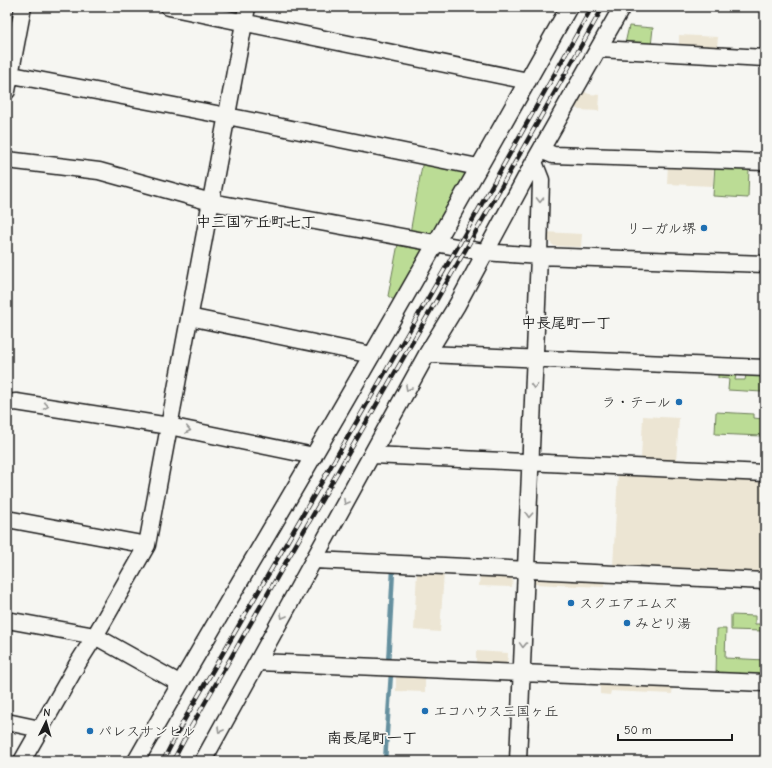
<svg xmlns="http://www.w3.org/2000/svg" width="772" height="768" font-family="'Comic Neue','Klee One',sans-serif">
<style>
.built{fill:#ece5d3}
.green{fill:#bbdc95;stroke:#6c7c58}
.lines{fill:none;stroke-linecap:round;stroke-linejoin:round}
.stream{stroke:#65909f;stroke-width:4.5}
.minor-casing{stroke:#1c1c1c;stroke-width:19}
.minor{stroke:#f6f6f2;stroke-width:16}
.rail-casing{stroke:#1c1c1c;stroke-width:4.5}
.rail{stroke:#f6f6f2;stroke-width:3;stroke-dasharray:9;stroke-linecap:butt}
.oneway{stroke:#949492}
.poi-dot{fill:#1f6fb2;stroke:#f6f6f2;stroke-width:1.5}
.labels{text-anchor:middle;stroke-width:3.5;stroke-linejoin:round;paint-order:stroke}
.poi-label{font-size:14px;fill:#1c1c1c;stroke:#f6f6f2;text-anchor:start}
.neighbourhood-label{font-size:15px;font-weight:bold;fill:#1c1c1c;stroke:#f6f6f2}
</style>
<rect width="100%" height="100%" fill="#f6f6f2"/>
<filter id="ink" filterUnits="userSpaceOnUse"><feTurbulence type="fractalNoise" baseFrequency=".025" numOctaves="2"/><feDisplacementMap in="SourceGraphic" scale="8" xChannelSelector="R" yChannelSelector="G"/><feConvolveMatrix kernelMatrix="1 2 1 2 8 2 1 2 1" color-interpolation-filters="sRGB"/></filter>
<g filter="url(#ink)">
<path class="built" d="M679 35 718 37 717 48 679 47Z
M583 91 589 94 600 95 599 111 579 110 574 107Z
M668 163 714 165 713 186 667 184Z
M544 232 582 234 581 247 554 246 544 237Z
M643 416 679 418 676 462 641 460Z
M618 473 765 480V574L613 567Z
M417 571 444 572 440 632 414 630Z
M480 573 513 575 512 587 479 586Z
M534 576 605 579 604 587 534 584Z
M476 651 508 653 507 666 476 665Z
M396 674 425 675V692L396 691Z
M600 682 673 685 672 694 611 691 610 695 600 694Z"/>
<path class="green" d="M629 26 653 28 651 46 625 44Z
M423 160 464 169 465 174 433 235 410 233Z
M715 165 749 167 748 198 713 196Z
M398 244 420 247 423 253 394 300 388 296Z
M718 374 736 375 735 380H745L746 375 765 376V384H763L762 392 728 390 729 379 718 378Z
M716 412 754 414V418L762 419V436L715 434Z
M731 615 755 616V624H765V646H762V631L731 630Z
M717 629H726L725 658 765 660V678L716 676Z"/>
<g class="lines">
<path class="stream" d="M388 664 393 570
M385 761 391 673"/>
<g class="minor-casing">
<path id="minor" d="M169 7 528 81
M599 49 765 58
M7 74 227 116 478 167
M7 91 23 7
M541 150 553 155 765 162
M7 160 99 171 211 202 484 252 539 256 765 264
M189 317 372 355
M427 354 765 368
M7 403 16 402 169 426 314 456
M372 455 765 473
M7 519 147 545
M314 560 765 581
M7 620 95 636 179 683
M258 662 765 683
M7 722 40 729
M22 761 78 663 95 636 147 545 247 7
M136 761C194 658 255 557 314 455 401 306 485 157 569 7
M203 761 427 354 457 305 534 162 622 7
M518 761 539 256 541 180 534 162"/>
</g>
<use href="#minor" class="minor"/>
<g class="rail-casing">
<path id="rail" d="M163 761 183 722 457 248 592 7
M173 761 191 727 466 249 603 7"/>
</g>
<use href="#rail" class="rail"/>
</g>
<defs><path id="oneway-chevron" d="M-2-3.5L2.5 0L-2 3.5" fill="none" stroke-width="1.6" stroke-linecap="round" stroke-linejoin="round"/></defs>
<g class="oneway">
<use href="#oneway-chevron" transform="translate(540 200) rotate(91)"/>
<use href="#oneway-chevron" transform="translate(534 386) rotate(92)"/>
<use href="#oneway-chevron" transform="translate(408 388) rotate(119)"/>
<use href="#oneway-chevron" transform="translate(46 406) rotate(9)"/>
<use href="#oneway-chevron" transform="translate(188 430) rotate(12)"/>
<use href="#oneway-chevron" transform="translate(346 502) rotate(119)"/>
<use href="#oneway-chevron" transform="translate(529 515) rotate(93)"/>
<use href="#oneway-chevron" transform="translate(283 616) rotate(119)"/>
<use href="#oneway-chevron" transform="translate(523 645) rotate(92)"/>
<use href="#oneway-chevron" transform="translate(220 730) rotate(119)"/>
</g>
</g>
<g class="poi-dot">
<circle cx="704" cy="228" r="4"/>
<circle cx="679" cy="402" r="4"/>
<circle cx="571" cy="603" r="4"/>
<circle cx="627" cy="623" r="4"/>
<circle cx="425" cy="711" r="4"/>
<circle cx="90" cy="731" r="4"/>
</g>
<g class="labels">
<g class="poi-label">
<text x="696" y="233" text-anchor="end">リーガル堺</text>
<text x="671" y="407" text-anchor="end">ラ・テール</text>
<text x="579" y="608">スクエアエムズ</text>
<text x="635" y="628">みどり湯</text>
<text x="433" y="716">エコハウス三国ヶ丘</text>
<text x="98" y="736">パレスサンヒル</text>
</g>
<g class="neighbourhood-label">
<text x="256" y="227">中三国ヶ丘町七丁</text>
<text x="566" y="328">中長尾町一丁</text>
<text x="372" y="743">南長尾町一丁</text>
</g>
</g>
<rect width="772" height="768" fill="none" stroke="#f6f6f2" stroke-width="24"/>
<rect x="12" y="12" width="748" height="744" fill="none" stroke="#1c1c1c" stroke-width="1.5" filter="url(#ink)"/>
<g transform="translate(46 722) rotate(5)" stroke="#f6f6f2" stroke-width="3" paint-order="stroke">
<path d="M0-3L7 15L0 10L-7 15Z" fill="#1c1c1c"/>
<text y="-6" font-size="11" font-weight="bold" text-anchor="middle" fill="#1c1c1c">N</text>
</g>
<path d="M618 734v6h114v-6" fill="none" stroke="#1c1c1c" stroke-width="2"/>
<text x="624" y="734" font-size="12" fill="#1c1c1c" stroke="#f6f6f2" stroke-width="3" paint-order="stroke">50 m</text>
</svg>
